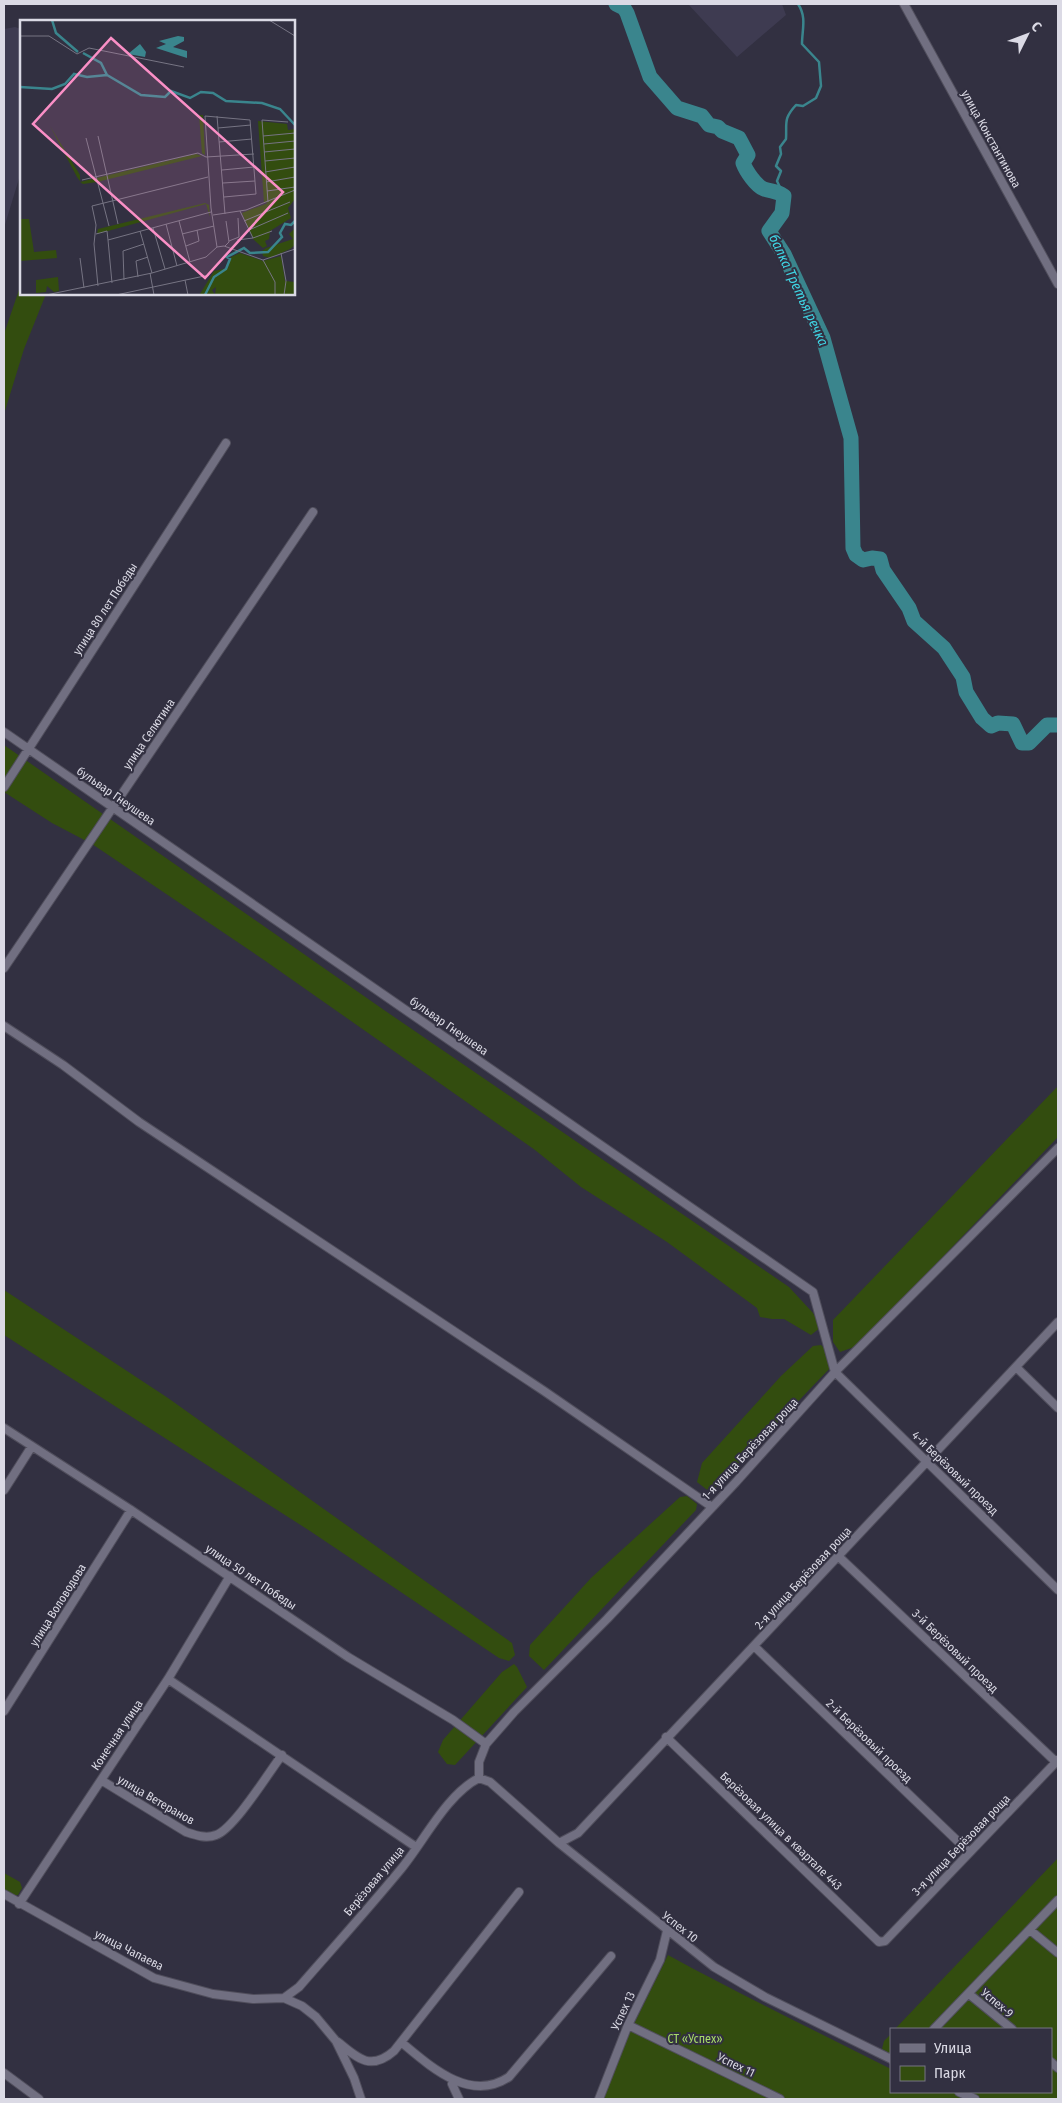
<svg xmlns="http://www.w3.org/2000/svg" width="1062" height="2103" font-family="'Fira Sans Condensed',sans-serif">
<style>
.built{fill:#3e3b51}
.green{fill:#334d0f}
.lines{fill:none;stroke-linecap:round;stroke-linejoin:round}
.stream{stroke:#3a858d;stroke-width:2.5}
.river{stroke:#3a858d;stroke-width:15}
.street-casing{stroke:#504e5c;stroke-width:10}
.street{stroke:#716f81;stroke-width:8}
.labels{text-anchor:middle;stroke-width:4;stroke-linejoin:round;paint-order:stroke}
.street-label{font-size:12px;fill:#dbdae5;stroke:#323041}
.park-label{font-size:12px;fill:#a7db69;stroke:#323041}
.water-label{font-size:14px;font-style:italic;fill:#3fd5e4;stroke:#323041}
.inset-river{fill:none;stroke:#3a858d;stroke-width:2.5}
.inset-road{fill:none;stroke:#767483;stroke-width:1}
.view{fill:#fa8fc6;fill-opacity:0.15;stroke:#fa8fc6;stroke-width:2.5}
.inset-edge{fill:none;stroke:#dbdae5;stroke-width:2.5}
</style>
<rect width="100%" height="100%" fill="#323041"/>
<path class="built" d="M688 4H782L786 15 737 57Z
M15 27 21 29V172L4 228V29Z"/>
<path class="green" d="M21 284V294H46L24 349 4 414V334Z
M4 745 384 1010 789 1287 813 1313 821 1327 811 1335 784 1319H772L760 1317 757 1308 667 1242 581 1187 535 1150 264 960 92 844 52 823 4 792Z
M1058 1086V1137L857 1346 840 1352 833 1342V1320Z
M4 1290 168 1398 512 1643 515 1655 509 1661 499 1658 310 1531 4 1335Z
M821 1345 828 1352 832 1366 712 1491 706 1489 697 1482 702 1463 781 1376 813 1346Z
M687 1496 697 1504 696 1510 544 1670 529 1656 530 1645 591 1578 680 1497Z
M514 1664 517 1667 527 1687 455 1765 447 1764 438 1752 443 1740 502 1672Z
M1058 1858V1896L932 2029H895Z
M4 1873 20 1882 22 1888 18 1895H14L4 1889Z
M1058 1906V2099H603L630 2032 668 1955C741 1995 816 2031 891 2069V2092H1051V2029H938Z
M891 2034V2054L882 2049 884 2041Z"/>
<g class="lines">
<path class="stream" d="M784 196 777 181 781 171 776 166 781 154 780 147 786 139C787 123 783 119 796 105L803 106 816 98 821 86 819 62 802 44C802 30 807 17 798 4"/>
<path class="river" d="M616 4 624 8 627 13 650 77 677 108 702 116 709 125 718 127 722 131 739 138 748 155 743 163C746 171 756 186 764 189 772 192 775 190 784 196L782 213 769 231 784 254 823 338 851 438 853 548 856 555 863 560 872 558 880 559 883 570 909 608 914 621 944 648 963 677 966 692 982 718 991 726 998 723 1013 724 1022 743H1029L1047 725H1058"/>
<g class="street-casing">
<path id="street" d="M904 4 1058 284
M4 732 813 1292 835 1372 1058 1590
M4 787 226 443
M4 968 313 512
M4 1026 63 1065 139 1122 544 1391 712 1507
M1016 1367 1058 1408
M4 1428 131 1510 348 1657 453 1720 486 1744
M4 1490 32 1446
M838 1556 1056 1762
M754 1646 969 1852
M168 1679 416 1847
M4 1711 131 1510
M666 1737 879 1942 885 1941 1058 1760
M479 1778V1762L486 1744 514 1712 607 1619 736 1482 835 1372 1058 1148
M479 1778 490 1782 559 1843 714 1967 765 1997 891 2059
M101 1780 186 1832C195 1835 206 1839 216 1835 234 1829 269 1772 282 1755
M559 1843 578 1833 1058 1322
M4 1894 154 1978 213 1994 253 1999 284 1998 302 2006 316 2017 336 2041 354 2078 361 2099
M19 1904 168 1679 230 1576
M1030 1930 1058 1953
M969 1994 1012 2029
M284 1998 299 1987C333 1948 368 1909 401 1869 424 1841 447 1794 479 1778
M628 2025 780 2099
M934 2029 1058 1900
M338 2042C358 2059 371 2071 394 2051L519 1892
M401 2042C431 2067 470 2103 509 2077L611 1956
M1051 2062 1058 2068
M4 2073 39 2099
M452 2084 459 2099
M959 2092 975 2099
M599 2099 628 2025 660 1960 667 1931"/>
</g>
<use href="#street" class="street"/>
</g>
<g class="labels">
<g class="street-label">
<text transform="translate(991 139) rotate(61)" y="4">улица Константинова</text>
<text transform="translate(105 609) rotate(-57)" y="4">улица 80 лет Победы</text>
<text transform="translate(149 734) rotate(-56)" y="4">улица Селютина</text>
<text transform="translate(116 796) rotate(35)" y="4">бульвар Гнеушева</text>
<text transform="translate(449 1026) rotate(35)" y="4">бульвар Гнеушева</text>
<text transform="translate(750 1449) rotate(-47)" y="4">1-я улица Берёзовая роща</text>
<text transform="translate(955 1473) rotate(44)" y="4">4-й Берёзовый проезд</text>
<text transform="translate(251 1577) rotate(34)" y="4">улица 50 лет Победы</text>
<text transform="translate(803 1578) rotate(-47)" y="4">2-я улица Берёзовая роща</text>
<text transform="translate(58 1605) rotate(-58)" y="4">улица Воловодова</text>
<text transform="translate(955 1651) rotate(44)" y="4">3-й Берёзовый проезд</text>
<text transform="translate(117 1735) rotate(-56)" y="4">Конечная улица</text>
<text transform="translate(869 1741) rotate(44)" y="4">2-й Берёзовый проезд</text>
<text transform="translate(156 1800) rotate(30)" y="4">улица Ветеранов</text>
<text transform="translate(781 1831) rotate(44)" y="4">Берёзовая улица в квартале 443</text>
<text transform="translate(961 1845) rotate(-46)" y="4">3-я улица Берёзовая роща</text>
<text transform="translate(374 1881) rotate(-50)" y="4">Берёзовая улица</text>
<text transform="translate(680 1927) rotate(38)" y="4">Успех 10</text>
<text transform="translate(129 1950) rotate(27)" y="4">улица Чапаева</text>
<text transform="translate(997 2003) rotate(40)" y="4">Успех-9</text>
<text transform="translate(623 2011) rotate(-65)" y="4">Успех 13</text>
<text transform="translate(736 2065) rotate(26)" y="4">Успех 11</text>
</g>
<g class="park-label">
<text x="695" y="2043">СТ «Успех»</text>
</g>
<g class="water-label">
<text transform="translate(799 290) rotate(65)" y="5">балка Третья речка</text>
</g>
</g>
<g transform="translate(20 20)">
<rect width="275" height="275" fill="#323041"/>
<path d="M179 95H183L185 135 182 133ZM238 101 267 104 268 110 275 109V179L268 188 271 198 250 211 249 219 245 221 247 226 243 228 233 219 222 193 248 183 244 182ZM30 106 60 155V161L57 157ZM176 134 182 136 77 162 63 164 60 162ZM185 183 189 185 190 197 186 184 77 214 78 209ZM0 199H9L14 232 36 230 37 238 0 241ZM275 208V225L270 229 250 238 243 236 242 231 246 228 273 219 269 214ZM220 233 243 241 261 236 265 261 275 262V275H195L196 267 192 270 195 275 180 274 194 251 208 248 211 237ZM38 257 39 271 34 272 27 266 26 272 16 273V260Z" fill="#334d0f"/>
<path d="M158 16 164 17V21L153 27 167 31V38L136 28 146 24 139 21ZM120 24 126 32 125 37 108 34Z" fill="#3a858d"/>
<path class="inset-river" d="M32 0 36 13 58 32M63 33 81 43 87 55M0 67 32 69 45 64 54 54 67 57 87 55 121 75 145 77 151 71 170 78 181 72 193 73 206 81 242 83 260 89 275 105M185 275 194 257 206 249 210 239 207 237 224 228 230 233 248 232 262 217 260 213 265 204 271 205 275 201"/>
<path class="inset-road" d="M249 0 275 16M0 16H29L57 34 69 28 164 47M197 96 205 194M198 108 231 105M78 116 98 204M243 116 275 113M66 118 89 206M199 122 232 119M244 124 275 121M244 132 275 129M245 141 275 138M202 150 234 147M245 152 275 147M62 160 178 133 186 137 234 134M246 162 275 157M203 163 235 161M247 171 275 167M248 182 242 100 268 102M220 191 233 218 252 211M193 195 226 190 275 170M159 201 170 242M224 201 270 182M146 204 157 246M133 208 145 249M229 210 268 193M120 211 132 253M76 214 87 211 88 220M162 214 194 206M217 220 233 218M209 221 219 217 218 198M166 226 179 221 177 210M205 226 209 222 206 201M197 227 191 188 185 96 230 100 236 174 204 177M197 227 204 226 243 240 275 229M261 233 266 261 264 275M60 238 64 268M243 240 255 262V275M130 253 134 275M118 257 116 241 128 237M104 260 103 231 124 224M165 260 168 275M92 263 88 220 191 192M78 266 74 224 76 205 72 186 188 157M26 275 132 253 186 237 197 227M96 275 189 255"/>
<path class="view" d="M91 18 263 172 185 258 13 104Z"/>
<rect width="275" height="275" class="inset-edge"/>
</g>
<rect width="1062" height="2103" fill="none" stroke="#dbdae5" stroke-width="10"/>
<rect x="890" y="2028" width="162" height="65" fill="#323041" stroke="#767483"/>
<rect x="900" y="2044" width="25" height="8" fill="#716f81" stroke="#767483"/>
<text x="934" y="2053" font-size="15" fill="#dbdae5">Улица</text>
<rect x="900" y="2066" width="25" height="15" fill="#334d0f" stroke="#767483"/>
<text x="934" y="2078" font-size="15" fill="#dbdae5">Парк</text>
<g transform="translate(1027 35) rotate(48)" stroke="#323041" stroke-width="4" paint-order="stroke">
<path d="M0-4L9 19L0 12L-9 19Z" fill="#dbdae5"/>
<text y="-8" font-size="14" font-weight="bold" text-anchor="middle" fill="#dbdae5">С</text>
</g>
</svg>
